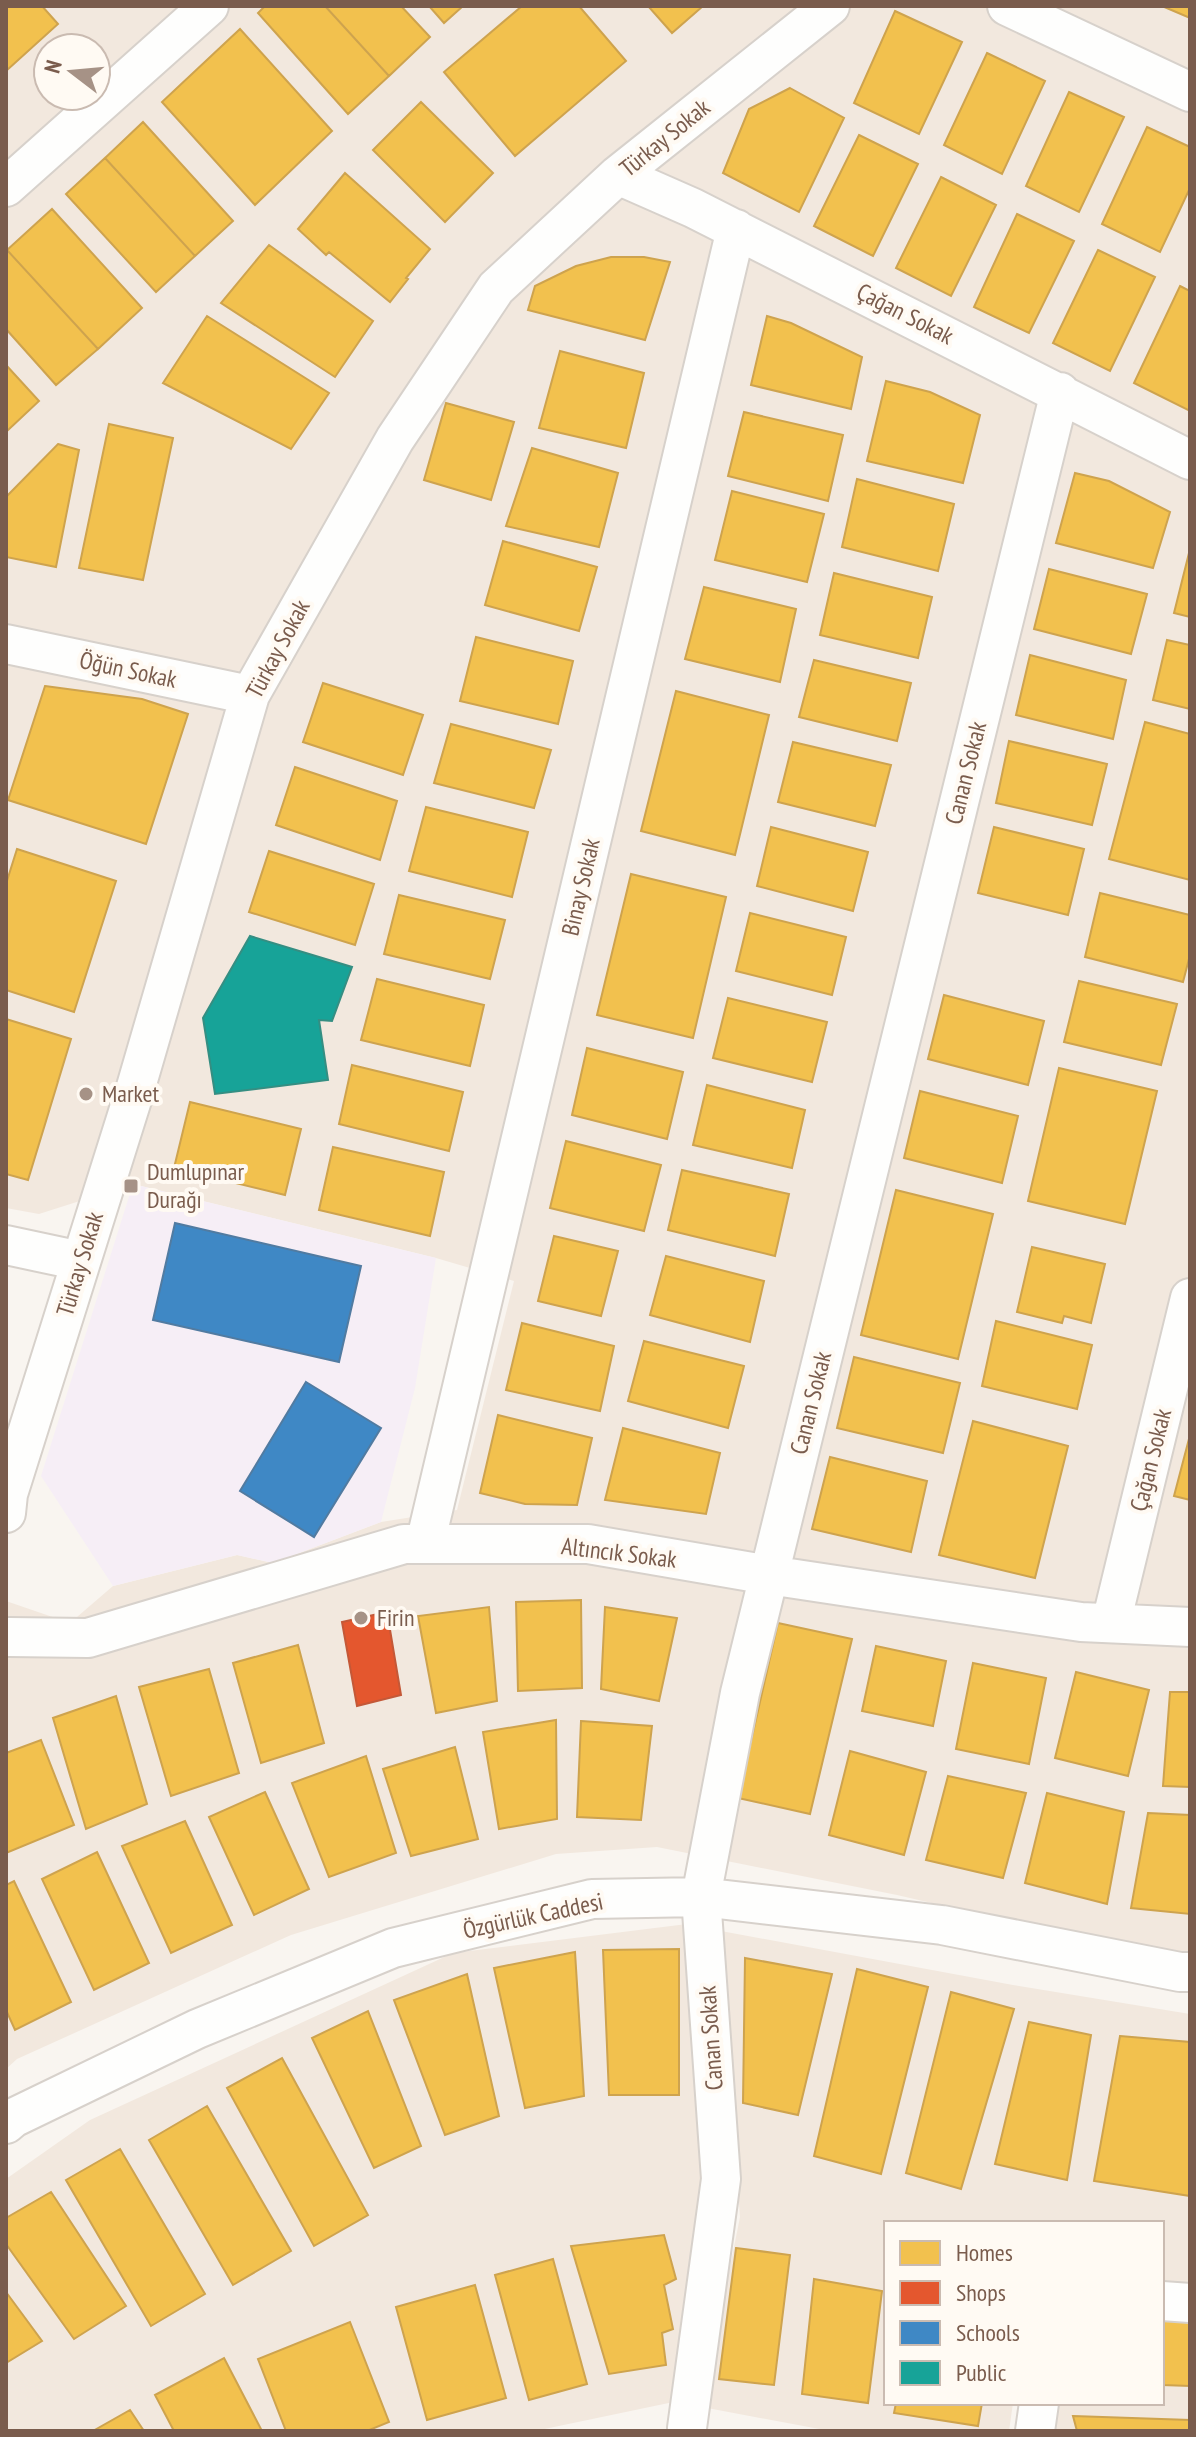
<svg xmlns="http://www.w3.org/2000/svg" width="1196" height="2437" font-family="'PT Sans Narrow',sans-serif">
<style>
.residential{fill:#f2e8de;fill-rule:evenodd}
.education{fill:#f6eef6}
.homes{fill:#f2c14e;stroke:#cea34e;stroke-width:2}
.shops{fill:#e4572e;stroke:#c45837;stroke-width:2}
.schools{fill:#3f88c5;stroke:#517ba1;stroke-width:2}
.public{fill:#17a398;stroke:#358e82;stroke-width:2}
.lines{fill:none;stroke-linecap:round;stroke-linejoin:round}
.minor-casing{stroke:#d7d1cb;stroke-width:42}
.minor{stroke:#fefefd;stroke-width:38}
.poi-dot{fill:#a69286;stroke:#fffaf3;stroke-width:3}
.labels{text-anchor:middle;stroke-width:8;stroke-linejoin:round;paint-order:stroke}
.street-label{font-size:24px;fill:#7a5c4d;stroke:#fffaf3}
.poi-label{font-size:24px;fill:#7a5c4d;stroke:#fffaf3;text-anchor:start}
</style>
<rect width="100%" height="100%" fill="#f9f5f0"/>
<path class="residential" d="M6 6H1190V1956L1151 1954 897 1895 657 1847 556 1854 291 1935 17 2059 6 2069V1601L70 1623 113 1586 237 1555 273 1563 381 1522 457 1510 514 1281 436 1258 133 1184 39 1214 6 1208ZM48 48H96V96H48Z
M687 1924 705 2185 683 2400 535 2431H6V2179L90 2120 453 1953Z
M721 1931 1013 1985 1190 2014V2290L1162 2288V2223H886V2403H1013L1009 2431H830L702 2407 740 2217Z
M1162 2315 1190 2318V2431H1055L1057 2403H1162Z"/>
<path class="education" d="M133 1184 436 1258 415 1388 381 1522 273 1563 237 1555 113 1586 41 1476Z"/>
<path class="homes" d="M6 6H42L58 24 6 71Z
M265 6H325L389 76 348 114 258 13Z
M325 6H401L430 37 389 76Z
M429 6H463L444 23Z
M522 6H579L626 61 515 156 444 72Z
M648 6H703L672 33Z
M1162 6H1190V18Z
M895 11 962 42 919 134 854 103Z
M240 29 332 131 255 205 162 102Z
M987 53 1045 81 1002 174 944 145Z
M790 88 844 118 799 212 723 173 749 109Z
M1069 92 1124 117 1079 212 1026 186Z
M421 102 493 173 445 222 373 150Z
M143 122 233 221 195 256 105 158Z
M1147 127 1190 147V188L1160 252 1102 224Z
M859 135 918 164 873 256 814 226Z
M105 158 195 256 156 292 66 194Z
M345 173 430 249 406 278 408 279 390 302 329 252 326 255 298 229Z
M941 177 996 205 951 296 896 268Z
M52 209 142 308 98 349 7 250Z
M1017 214 1074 241 1029 333 974 307Z
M269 245 373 321 335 377 221 303Z
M7 250 98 349 56 385 6 329Z
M1098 250 1155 277 1110 371 1053 343Z
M611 257H644L670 262 645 340 528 310 535 286 576 266Z
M1180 286 1190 291V411L1134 383Z
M207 316 329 393 291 449 163 383Z
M767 316 791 323 862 357 851 409 751 385Z
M560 351 644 373 626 448 539 428Z
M6 365 39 401 6 432Z
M886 381 930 392 980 415 963 483 867 461Z
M446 403 514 422 491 500 424 480Z
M744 412 843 435 828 501 728 476Z
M109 424 173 438 143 580 79 568Z
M58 444 79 450 56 567 6 557V497Z
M532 448 618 473 599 547 506 526Z
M1075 473 1109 481 1170 512 1153 568 1056 543Z
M857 479 954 504 938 571 842 547Z
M732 491 824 514 807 582 715 560Z
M503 541 597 567 579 631 485 605Z
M1190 549V617L1174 613Z
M1049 569 1147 594 1131 654 1034 629Z
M834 573 932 597 918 658 820 635Z
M704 587 796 609 780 682 685 659Z
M476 637 573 661 558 724 460 701Z
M1167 640 1190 645V709L1153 700Z
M1030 655 1126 680 1113 739 1016 715Z
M814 660 911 683 897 741 799 717Z
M323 683 423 715 403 775 303 742Z
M45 686 142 699 188 714 146 844 8 800Z
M676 691 769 715 735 855 641 831Z
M1145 722 1190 734V880L1109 859Z
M451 724 551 750 534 808 434 783Z
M1009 741 1107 764 1092 825 996 803Z
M793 742 891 765 875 826 778 802Z
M295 767 397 801 380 860 276 825Z
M426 807 528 832 512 897 409 871Z
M771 827 868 852 853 911 757 886Z
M994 827 1084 849 1068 915 978 893Z
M17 849 116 881 74 1012 6 990V884Z
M269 851 374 884 355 945 249 912Z
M631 874 726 897 693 1038 597 1015Z
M1100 893 1190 915V955L1183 982 1085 957Z
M399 895 505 920 490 979 384 954Z
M750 913 846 937 832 995 736 971Z
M377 979 484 1005 470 1066 361 1040Z
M1079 981 1177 1004 1161 1065 1064 1042Z
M944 995 1044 1021 1028 1085 928 1059Z
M728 998 827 1022 812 1082 713 1058Z
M6 1019 71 1039 28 1180 6 1174Z
M587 1048 683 1072 667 1139 572 1115Z
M352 1065 463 1092 449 1151 339 1124Z
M1059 1068 1157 1091 1125 1224 1028 1201Z
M707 1085 805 1110 792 1168 693 1145Z
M920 1091 1018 1116 1002 1183 904 1158Z
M190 1102 301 1129 285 1195 174 1168Z
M566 1141 661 1165 644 1231 550 1208Z
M333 1147 444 1172 430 1236 319 1210Z
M682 1170 789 1194 775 1256 668 1230Z
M896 1190 993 1214 958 1359 861 1335Z
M554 1236 618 1251 601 1316 538 1301Z
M1032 1247 1105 1264 1091 1323 1064 1316 1062 1323 1017 1312Z
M666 1256 764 1281 750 1342 650 1315Z
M996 1321 1092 1345 1077 1409 982 1386Z
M522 1323 614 1346 600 1411 506 1390Z
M644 1341 744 1366 728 1428 628 1401Z
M854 1357 960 1383 943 1453 837 1428Z
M498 1415 592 1438 577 1505 525 1504 480 1493Z
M973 1421 1068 1446 1035 1578 939 1555Z
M623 1428 720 1453 706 1514 605 1500Z
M1190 1435V1500L1174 1496Z
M830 1457 927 1481 911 1552 812 1529Z
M581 1600 582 1688 518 1691 516 1602Z
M489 1607 497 1701 436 1713 418 1616Z
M605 1607 677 1618 659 1701 601 1689Z
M778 1623 852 1639 810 1814 738 1798Z
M298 1645 324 1743 261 1763 233 1663Z
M876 1646 946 1661 933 1726 862 1711Z
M973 1663 1046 1678 1029 1764 956 1749Z
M209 1669 239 1773 171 1796 139 1687Z
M1076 1672 1149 1690 1128 1776 1055 1758Z
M1170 1692H1190V1787L1163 1786Z
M116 1696 147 1804 86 1829 53 1718Z
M556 1720 557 1819 499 1829 483 1732Z
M581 1721 652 1726 641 1820 577 1817Z
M41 1740 74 1825 6 1853V1753Z
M455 1747 478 1839 411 1856 383 1769Z
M850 1751 926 1772 904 1855 829 1835Z
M366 1756 396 1853 329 1877 292 1783Z
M948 1776 1026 1793 1003 1878 926 1860Z
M265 1792 309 1889 254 1915 209 1817Z
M1047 1793 1124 1812 1107 1904 1025 1883Z
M1148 1813 1190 1815V1914L1131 1908Z
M185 1821 232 1925 171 1953 122 1846Z
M97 1852 149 1963 94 1990 42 1879Z
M14 1881 71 2002 15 2030 6 2010V1885Z
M679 1949V2095H609L603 1950Z
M575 1952 584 2096 525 2108 494 1968Z
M745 1958 832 1974 798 2115 743 2103Z
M857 1969 928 1987 881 2174 814 2156Z
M467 1974 499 2116 445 2135 394 2000Z
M951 1992 1014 2009 961 2189 906 2173Z
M368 2011 421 2146 374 2168 312 2038Z
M1029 2022 1091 2035 1067 2180 995 2164Z
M1120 2036 1190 2042V2196L1094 2181Z
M282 2058 368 2215 314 2246 227 2088Z
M207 2106 291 2251 233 2285 149 2140Z
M120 2149 205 2294 151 2326 66 2180Z
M51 2192 126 2306 74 2339 6 2244V2218Z
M664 2235 676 2279 664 2285 673 2329 662 2333 666 2365 609 2374 571 2246Z
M736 2248 790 2255 774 2385 719 2379Z
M553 2259 587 2384 529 2400 495 2275Z
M814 2279 882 2291 868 2403 802 2394Z
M475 2285 506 2398 427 2420 396 2307Z
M6 2292 42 2341 6 2363Z
M1162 2320H1190V2386L1162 2385Z
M350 2322 389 2422 367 2431H286L258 2359Z
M224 2358 262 2431H174L155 2395Z
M896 2403H982L978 2426 894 2413Z
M130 2410 144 2431H93Z
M1073 2416 1190 2420V2431H1077Z"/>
<path class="shops" d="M387 1612 401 1695 357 1706 342 1622Z"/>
<path class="schools" d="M175 1223 361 1266 339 1362 153 1320Z
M306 1382 381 1428 314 1537 240 1491Z"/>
<path class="public" d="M250 936 352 967 332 1021 319 1020 328 1080 215 1094 203 1018Z"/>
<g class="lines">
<g class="minor-casing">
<path id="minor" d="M1007 6 1190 92
M618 175 693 208 1190 460
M6 187 209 6
M6 644 250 695
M6 1245 81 1261
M6 1513 8 1494 136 1087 250 695 395 439 496 288 618 175 830 6
M425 1544 736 229
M1111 1623 1190 1298
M9 1637 88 1638 404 1544H588L769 1575 1081 1622 1190 1627
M6 2124 13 2118 197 2029 393 1948 592 1899 701 1897 942 1925 1180 1972H1190
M1162 2301 1190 2303
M687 2428 721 2179 701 1897 740 1693 1060 392
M1035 2431 1039 2403"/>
</g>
<use href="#minor" class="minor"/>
</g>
<g class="poi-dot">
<circle cx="86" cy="1094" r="8"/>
<rect x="123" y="1178" width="16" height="16" rx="4"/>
<circle cx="361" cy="1618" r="8"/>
</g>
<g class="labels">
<g class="street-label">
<text transform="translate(665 138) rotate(-39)" y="8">Türkay Sokak</text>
<text transform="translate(905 314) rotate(27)" y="8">Çağan Sokak</text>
<text transform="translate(278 649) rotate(-62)" y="8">Türkay Sokak</text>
<text transform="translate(128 670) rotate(12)" y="8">Öğün Sokak</text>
<text transform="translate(966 773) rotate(-76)" y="8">Canan Sokak</text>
<text transform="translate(581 887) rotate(-77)" y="8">Binay Sokak</text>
<text transform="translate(80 1264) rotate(-73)" y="8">Türkay Sokak</text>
<text transform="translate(811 1403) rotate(-76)" y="8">Canan Sokak</text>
<text transform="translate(1151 1460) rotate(-76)" y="8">Çağan Sokak</text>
<text transform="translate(619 1553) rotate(7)" y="8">Altıncık Sokak</text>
<text transform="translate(533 1916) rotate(-12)" y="8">Özgürlük Caddesi</text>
<text transform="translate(711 2038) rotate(-94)" y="8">Canan Sokak</text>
</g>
<g class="poi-label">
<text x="102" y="1102">Market</text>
<text x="147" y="1180">Dumlupınar<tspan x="147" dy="28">Durağı</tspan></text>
<text x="377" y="1626">Firin</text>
</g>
</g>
<rect width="1196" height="2437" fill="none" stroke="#7a5c4d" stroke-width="16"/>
<rect x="884" y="2221" width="280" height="184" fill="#fffaf3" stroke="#cabbb1" stroke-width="2"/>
<rect x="900" y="2241" width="40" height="24" fill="#f2c14e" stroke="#cabbb1" stroke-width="2"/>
<text x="956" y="2261" font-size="24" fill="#7a5c4d">Homes</text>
<rect x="900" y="2281" width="40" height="24" fill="#e4572e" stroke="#cabbb1" stroke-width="2"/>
<text x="956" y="2301" font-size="24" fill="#7a5c4d">Shops</text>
<rect x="900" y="2321" width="40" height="24" fill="#3f88c5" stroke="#cabbb1" stroke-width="2"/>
<text x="956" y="2341" font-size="24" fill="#7a5c4d">Schools</text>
<rect x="900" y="2361" width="40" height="24" fill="#17a398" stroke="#cabbb1" stroke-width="2"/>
<text x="956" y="2381" font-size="24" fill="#7a5c4d">Public</text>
<g transform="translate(72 72) rotate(286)"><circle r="38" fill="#fffaf3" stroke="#cabbb1" stroke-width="2"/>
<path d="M0-6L14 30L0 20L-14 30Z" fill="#a69286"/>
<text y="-12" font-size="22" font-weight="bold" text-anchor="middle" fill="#7a5c4d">N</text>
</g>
</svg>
